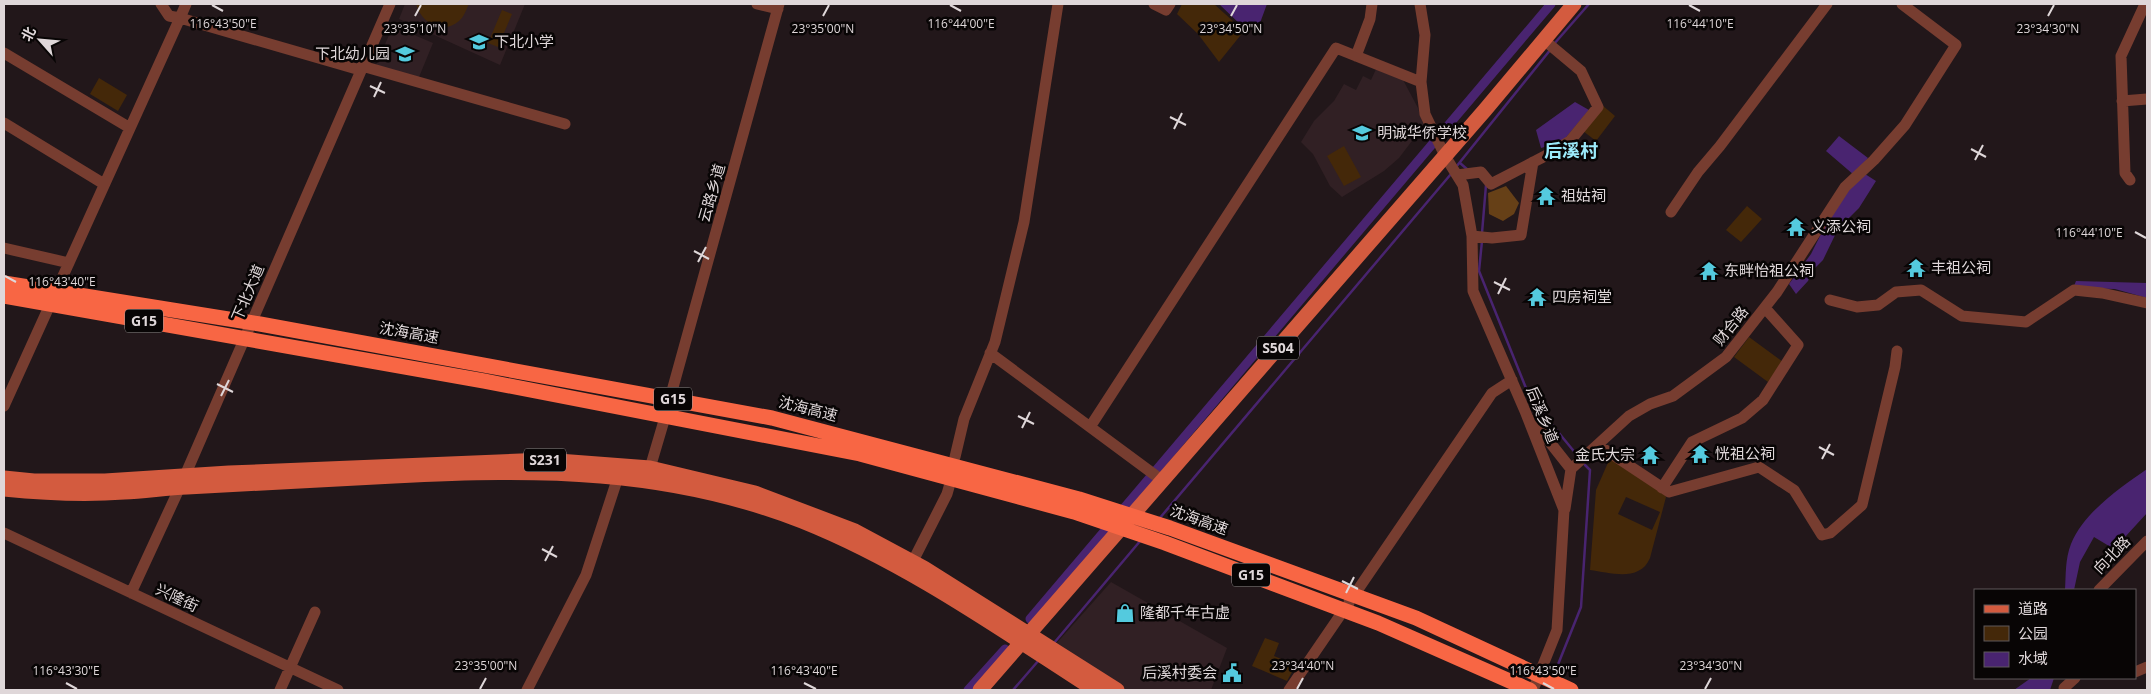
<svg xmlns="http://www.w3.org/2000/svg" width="2151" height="694" font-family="'Open Sans','Noto Sans SC',sans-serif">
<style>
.built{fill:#312024}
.green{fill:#442809;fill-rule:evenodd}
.forest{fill:#664017}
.water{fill:#492470}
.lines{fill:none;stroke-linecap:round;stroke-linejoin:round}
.stream{stroke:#492470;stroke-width:2.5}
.canal{stroke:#492470;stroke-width:9}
.minor{stroke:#773d30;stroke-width:11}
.major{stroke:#d35b3f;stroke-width:15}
.highway{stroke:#f86644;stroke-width:15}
.ticks{fill:none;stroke:#dfd7d9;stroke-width:2}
.labels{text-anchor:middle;stroke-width:5;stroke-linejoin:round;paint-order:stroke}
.shield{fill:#080505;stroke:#9e9899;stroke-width:1}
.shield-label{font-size:14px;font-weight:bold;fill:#dfd7d9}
.poi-label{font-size:15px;fill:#dfd7d9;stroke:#080505;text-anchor:start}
.street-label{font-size:15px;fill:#dfd7d9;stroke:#080505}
.quarter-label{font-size:18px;font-weight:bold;fill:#9beafa;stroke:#080505}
.ticks-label{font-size:12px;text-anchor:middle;fill:#dfd7d9;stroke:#080505;stroke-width:5;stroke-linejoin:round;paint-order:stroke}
</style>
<rect width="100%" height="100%" fill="#22171a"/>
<path class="built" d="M405 4H525L500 65 399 19Z
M393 26 433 43 417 82 376 65Z
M1377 67 1402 78 1418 108 1424 125 1399 158 1384 171 1342 197 1330 186 1313 154 1301 142 1314 121 1334 101 1344 84 1356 90 1363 76 1371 80Z
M1111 582 1227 648 1211 690H1127L1055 645Z"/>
<path class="green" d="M416 4H469C466 10 464 17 459 21 442 36 421 22 416 4Z
M1182 4H1214L1244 31 1219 62 1198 34 1177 14Z
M502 10 512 14 498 47 488 43Z
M99 78 127 95 118 111 90 94Z
M1602 105 1615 116 1596 141 1583 131Z
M1344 146 1361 177 1344 186 1327 156Z
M1747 206 1762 219 1741 242 1726 230Z
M1749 337 1783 362 1768 382 1734 357Z
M1610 458 1663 491 1666 497 1650 558C1640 582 1611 573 1590 570L1596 490ZM1626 497 1660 512 1652 530 1618 514Z
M1265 638 1279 643 1274 656 1296 665 1287 681 1252 666Z"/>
<path class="forest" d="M1506 186 1519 203 1514 214 1503 221 1489 214 1488 193Z"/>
<path class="water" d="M1219 4H1267L1260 23 1251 27H1243Z
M1575 102 1589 110 1563 141 1541 148 1536 130Z
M1839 136 1868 158 1854 175 1826 151Z
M1865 174 1876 181 1859 208 1838 229 1823 260 1813 270 1808 281 1796 294 1789 284 1811 254 1822 232 1847 191Z
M2076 281 2147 283V298L2115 289 2076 288 2074 286Z
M2147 469V513L2114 549 2094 537 2080 562 2074 590H2065C2066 575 2065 559 2071 544 2084 512 2120 488 2147 469Z
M2031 678H2054L2050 690H2014Z"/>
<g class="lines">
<path class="stream" d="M1554 44 1589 4
M1460 163 1468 170
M1456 167 1551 49
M1482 233 1486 185
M1482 241 1479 271 1530 398 1577 455
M1159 519 1451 174
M1054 643 1141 540
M1553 677 1581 607 1590 470 1585 465
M1013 690 1039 660"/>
<path class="canal" d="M1030 619 1551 4
M968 690 1005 649"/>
<path class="minor" d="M161 4 169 16 180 18 186 4
M757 4 778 9
M1154 4 1166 10 1170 4
M1420 4 1425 35 1421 82 1425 114 1445 156 1463 185 1472 236 1473 291 1525 411 1564 510 1557 630 1533 690
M4 53 130 128
M1356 56 1370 19 1372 4
M362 66 565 124
M2122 101 2147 99
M4 123 104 184
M1457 175 1481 172 1491 184 1547 155 1570 141 1598 107 1581 71 1544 40
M2130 180 2125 173 2121 56 2145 4
M1671 212 1698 172 1720 146 1827 4
M1472 236 1492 238 1521 235 1533 162
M4 248 69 263
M1830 300 1857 307 1878 305 1896 292 1921 290 1962 316 2026 322 2074 290 2102 293 2147 303
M990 353 1163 481
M672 391 779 4
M4 406 180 18 360 70
M667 408 668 407
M1533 421 1571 469 1565 509
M1090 427 1336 48 1421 82
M1598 445 1669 492 1759 467 1794 490 1822 535 1830 533 1862 505 1895 367 1897 351
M955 457 964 419 995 342 1024 222 1058 4
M650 468 663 424
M1571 469 1629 416 1650 404 1673 396 1726 357 1777 292 1845 187 1874 160 1905 125 1956 45 1902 4
M1662 488 1692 442 1742 418 1763 400 1798 345 1765 308
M4 533 338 690
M913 561 947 494 949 487
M1359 588 1492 393 1512 380
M2099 590 2147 541
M131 593 180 487 390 4
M1349 603V602
M2135 672 2147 667
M2064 688 2075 678
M280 690 315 612
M527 690 586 575 618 477
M1289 690 1339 617"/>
<path class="major" d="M4 478 34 481H105L229 473 545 460 650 468 755 493 855 531 924 568 1117 690
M4 489C44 493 84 495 124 492 145 491 166 488 187 487 256 483 325 480 394 476 537 469 666 468 802 521 907 563 1000 629 1095 690
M980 690 1485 110 1574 4"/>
<path class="highway" d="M4 283 260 324 772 418 1079 499 1170 528 1416 618 1571 690
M4 296 484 381 860 454 1074 512 1165 543 1378 623 1530 690"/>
</g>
<path class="ticks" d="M212 5 223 11M950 5 961 11M1689 5 1700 11M415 16 421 5M823 16 829 5M1231 16 1237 5M2048 16 2054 5M370 86 385 93M374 97 381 82M1170 117 1186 125M1174 129 1182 113M1971 149 1986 157M1975 160 1983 145M2135 232 2146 238M694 251 709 259M698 262 706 247M5 276 16 282M1494 282 1510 290M1498 294 1506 278M217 384 233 392M221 396 229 380M1018 416 1034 424M1022 428 1030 412M1819 447 1834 455M1822 459 1830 444M542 549 557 557M545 561 553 546M1342 581 1358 589M1346 593 1354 577M66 683 77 689M804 683 816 689M1543 683 1554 689M480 689 486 678M1297 689 1303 678M1705 689 1711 678"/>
<defs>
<g id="school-bare" transform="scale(1.5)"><path d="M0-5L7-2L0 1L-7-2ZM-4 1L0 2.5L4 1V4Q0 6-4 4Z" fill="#54cade" stroke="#080505" stroke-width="2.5" paint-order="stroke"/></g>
<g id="temple-bare" transform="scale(1.5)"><path d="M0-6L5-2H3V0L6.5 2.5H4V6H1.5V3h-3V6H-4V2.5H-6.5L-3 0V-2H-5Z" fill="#54cade" stroke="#080505" stroke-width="2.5" paint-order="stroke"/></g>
<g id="shop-bare" transform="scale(1.5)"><path d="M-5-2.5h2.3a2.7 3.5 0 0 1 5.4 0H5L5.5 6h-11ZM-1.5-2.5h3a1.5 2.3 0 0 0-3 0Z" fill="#54cade" stroke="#080505" stroke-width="2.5" paint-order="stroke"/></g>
<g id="civic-bare" transform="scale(1.5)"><path d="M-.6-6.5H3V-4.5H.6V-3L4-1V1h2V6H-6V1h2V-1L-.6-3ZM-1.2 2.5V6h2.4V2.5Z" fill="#54cade" stroke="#080505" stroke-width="2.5" paint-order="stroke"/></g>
</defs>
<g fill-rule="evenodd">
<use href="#school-bare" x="479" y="42"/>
<use href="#school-bare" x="405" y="54"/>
<use href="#school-bare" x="1362" y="133"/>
<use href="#temple-bare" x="1546" y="196"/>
<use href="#temple-bare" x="1796" y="227"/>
<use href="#temple-bare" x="1916" y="268"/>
<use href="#temple-bare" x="1709" y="271"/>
<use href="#temple-bare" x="1537" y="297"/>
<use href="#temple-bare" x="1700" y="454"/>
<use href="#temple-bare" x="1650" y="455"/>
<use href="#shop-bare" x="1125" y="613"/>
<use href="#civic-bare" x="1232" y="673"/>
</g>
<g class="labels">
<g class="shield">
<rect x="125" y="309.5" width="38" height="23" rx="4"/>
<rect x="1257" y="336.5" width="42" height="23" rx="4"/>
<rect x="654" y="387.5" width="38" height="23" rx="4"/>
<rect x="524" y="448.5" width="42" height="23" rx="4"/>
<rect x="1232" y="563.5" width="38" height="23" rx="4"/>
</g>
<g class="shield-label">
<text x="144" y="326">G15</text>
<text x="1278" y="353">S504</text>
<text x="673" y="404">G15</text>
<text x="545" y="465">S231</text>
<text x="1251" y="580">G15</text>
</g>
<g class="poi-label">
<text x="494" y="47">下北小学</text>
<text x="390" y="59" text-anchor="end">下北幼儿园</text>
<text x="1377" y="138">明诚华侨学校</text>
<text x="1561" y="201">祖姑祠</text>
<text x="1811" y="232">义添公祠</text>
<text x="1931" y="273">丰祖公祠</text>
<text x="1724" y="276">东畔怡祖公祠</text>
<text x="1552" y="302">四房祠堂</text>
<text x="1715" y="459">恍祖公祠</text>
<text x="1635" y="460" text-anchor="end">金氏大宗</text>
<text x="1140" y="618">隆都千年古虚</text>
<text x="1217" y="678" text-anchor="end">后溪村委会</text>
</g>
<g class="street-label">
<text transform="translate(712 193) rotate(-74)" y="5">云路乡道</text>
<text transform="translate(248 293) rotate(-67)" y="5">下北大道</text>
<text transform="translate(1731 326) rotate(-51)" y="5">财合路</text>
<text transform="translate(409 333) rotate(10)" y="5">沈海高速</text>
<text transform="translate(808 409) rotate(14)" y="5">沈海高速</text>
<text transform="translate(1542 415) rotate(68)" y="5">后溪乡道</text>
<text transform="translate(1199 520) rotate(20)" y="5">沈海高速</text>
<text transform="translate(2112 555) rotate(-46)" y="5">向北路</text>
<text transform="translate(177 598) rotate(25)" y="5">兴隆街</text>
</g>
<g class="quarter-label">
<text x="1571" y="157">后溪村</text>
</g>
</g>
<g class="ticks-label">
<text x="223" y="28">116°43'50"E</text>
<text x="961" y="28">116°44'00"E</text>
<text x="1700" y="28">116°44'10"E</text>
<text x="415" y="33">23°35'10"N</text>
<text x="823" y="33">23°35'00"N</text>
<text x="1231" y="33">23°34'50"N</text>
<text x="2048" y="33">23°34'30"N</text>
<text x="2089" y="237">116°44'10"E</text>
<text x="62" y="286">116°43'40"E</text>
<text x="486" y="670">23°35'00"N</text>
<text x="1303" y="670">23°34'40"N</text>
<text x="1711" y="670">23°34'30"N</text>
<text x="66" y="675">116°43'30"E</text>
<text x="804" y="675">116°43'40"E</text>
<text x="1543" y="675">116°43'50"E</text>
</g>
<rect width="2151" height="694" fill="none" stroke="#dfd7d9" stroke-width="10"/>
<rect x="1974" y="589" width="162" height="90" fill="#080505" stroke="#5e595a"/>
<rect x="1984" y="605" width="25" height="8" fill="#d35b3f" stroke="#5e595a"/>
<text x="2018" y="614" font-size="15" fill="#dfd7d9">道路</text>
<rect x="1984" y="626" width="25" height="15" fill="#442809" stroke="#5e595a"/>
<text x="2018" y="639" font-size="15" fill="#dfd7d9">公园</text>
<rect x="1984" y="652" width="25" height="15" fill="#492470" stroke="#5e595a"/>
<text x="2018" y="664" font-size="15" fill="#dfd7d9">水域</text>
<g transform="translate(40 40) rotate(297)" stroke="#080505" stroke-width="4" paint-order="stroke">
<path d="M0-4L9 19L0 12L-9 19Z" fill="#dfd7d9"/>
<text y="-8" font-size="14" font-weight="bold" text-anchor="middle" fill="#dfd7d9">北</text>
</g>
</svg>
